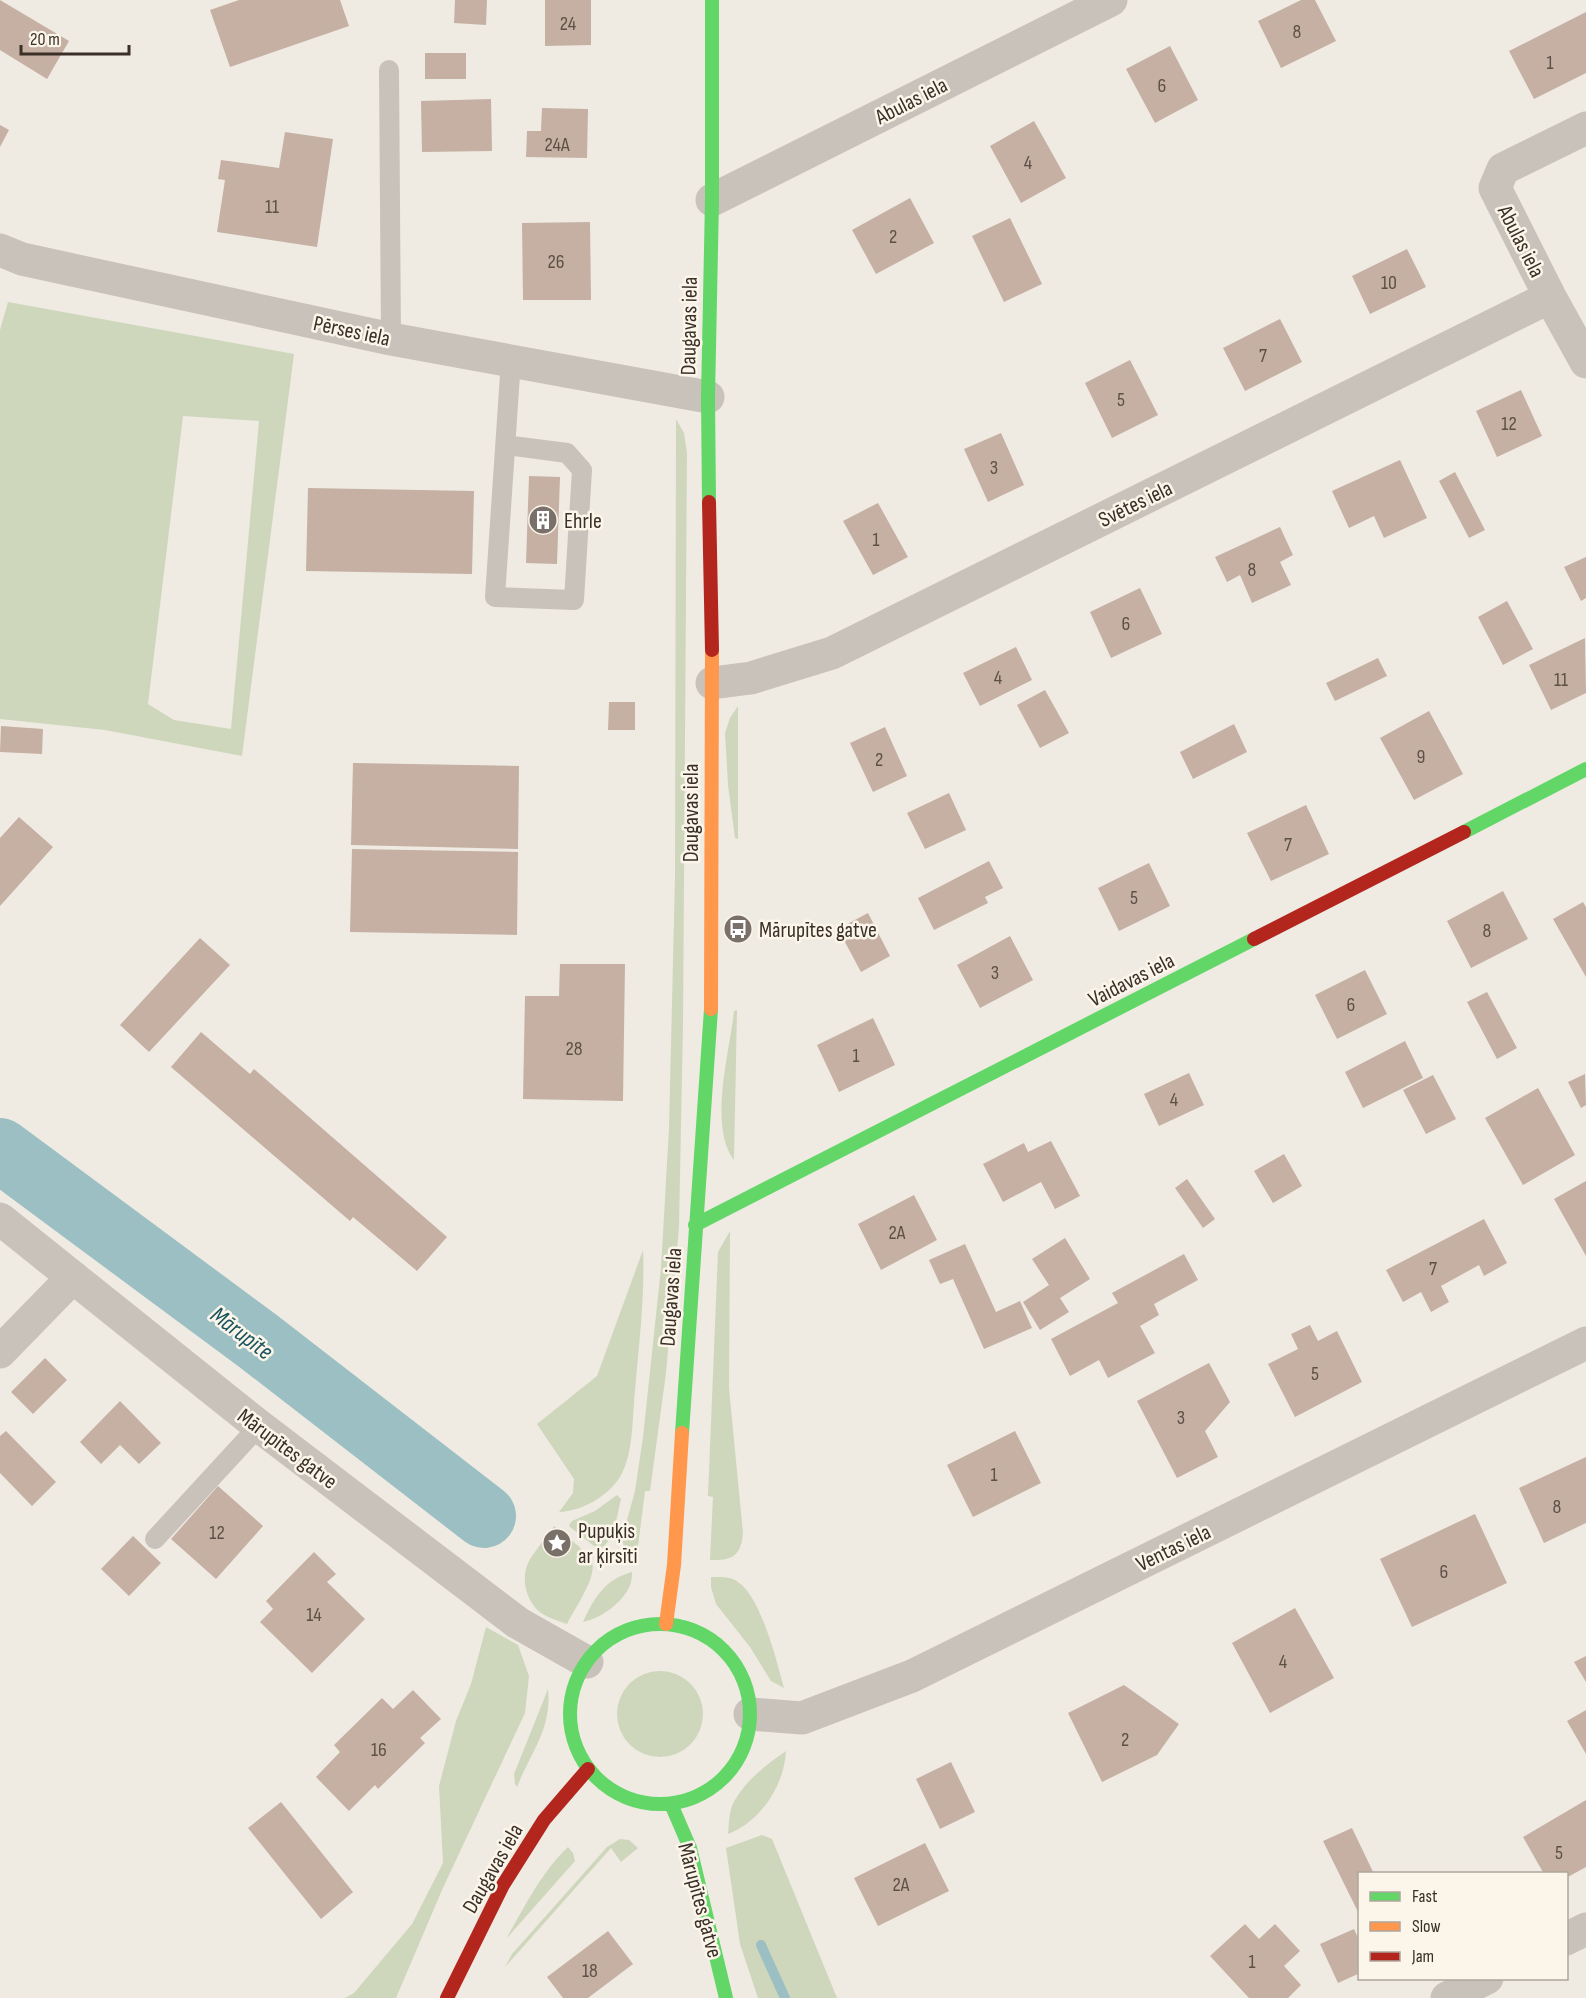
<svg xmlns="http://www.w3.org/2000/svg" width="1586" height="1998" font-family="'Sofia Sans Condensed',sans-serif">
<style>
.green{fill:#ced7bb;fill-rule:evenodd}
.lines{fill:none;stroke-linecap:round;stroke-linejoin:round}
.stream{stroke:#9cbfc3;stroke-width:10}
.river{stroke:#9cbfc3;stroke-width:64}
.building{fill:#c5b0a3}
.lane{stroke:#c8c2bb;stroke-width:20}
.street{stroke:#c8c2bb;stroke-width:33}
.fast{stroke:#63d668;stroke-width:14}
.slow{stroke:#ff974d;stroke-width:14}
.jam{stroke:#b3261e;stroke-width:14}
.labels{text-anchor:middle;stroke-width:5;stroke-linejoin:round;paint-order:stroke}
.number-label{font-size:20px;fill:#5d5047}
.street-label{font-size:22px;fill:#3a3028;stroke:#fcf5ea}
.poi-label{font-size:22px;fill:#3a3028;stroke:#fcf5ea;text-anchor:start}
.water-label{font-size:24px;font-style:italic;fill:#195460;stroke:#fcf5ea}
</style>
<rect width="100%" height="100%" fill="#efebe3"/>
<path class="green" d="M8 302 294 354 242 756 105 730 0 719V330ZM183 416 259 421 231 729 174 720 148 704Z
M676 419 684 433 687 453 683 1024 679 1227 666 1373 650 1491H645L637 1554 630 1553 624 1547 622 1538 635 1491 643 1437 661 1268 669 1128 675 877Z
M738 706V839L735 838 728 785 725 733 730 718Z
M737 1010 734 1160C708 1126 730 1051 734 1011Z
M730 1231 729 1388 743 1533C741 1556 732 1561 710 1560L713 1497 708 1496 718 1252Z
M643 1250C645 1297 639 1344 635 1391 632 1418 634 1453 620 1477 607 1497 582 1511 559 1512L573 1493 574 1479 537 1424 597 1376Z
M617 1495 621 1499C617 1514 615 1541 600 1549L594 1546 570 1527 569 1525 572 1521 595 1511Z
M554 1526C564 1535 588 1551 592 1563 597 1577 574 1610 567 1624 558 1621 549 1618 541 1613 526 1602 520 1578 529 1561 536 1549 546 1538 554 1526Z
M632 1572C634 1596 603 1618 583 1622 594 1598 605 1579 632 1572Z
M711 1577C721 1577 730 1576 738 1582 761 1597 777 1662 784 1688L771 1681 750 1647 716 1604 711 1587Z
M486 1627 518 1645 529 1676 525 1713 442 1890 396 1998H345L354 1993 412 1924 443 1863 439 1786 456 1721 471 1684Z
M617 1714a43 43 0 1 1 86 0a43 43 0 1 1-86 0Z
M548 1689C552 1729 531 1752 517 1787L515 1784 514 1774Z
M786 1751C784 1786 761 1821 728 1834 729 1825 729 1814 732 1806 743 1782 766 1765 786 1751Z
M762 1835 772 1839 837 1998H758L740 1944 726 1848Z
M620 1839 629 1840 638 1848 621 1862 611 1848 505 1967 512 1954 607 1847Z
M568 1847 573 1853 575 1861 506 1939C524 1908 542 1871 568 1847Z"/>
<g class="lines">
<path class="stream" d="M761 1945 785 1998"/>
<path class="river" d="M0 1150 258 1341 484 1516"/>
</g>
<path class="building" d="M0 0 69 41 47 79 0 50Z
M239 0H340L349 26 230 67 210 10Z
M455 0H487L486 25 454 23Z
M545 0H591V45L545 46Z
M1301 0H1315L1336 41 1281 68 1258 21Z
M1586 12V73L1534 99 1509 51Z
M1170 46 1198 100 1155 123 1126 69Z
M425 53H466V79H425Z
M491 99 492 151 422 152 421 101Z
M542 108 588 109 587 158 526 157 527 131H541Z
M1034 121 1066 178 1021 203 990 146Z
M0 125 9 130 0 147Z
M285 132 333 139 317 247 217 232 225 180 218 179 221 160 279 168Z
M910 198 934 243 876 274 852 230Z
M1010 218 1042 284 1004 302 972 236Z
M590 222 591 300H523L522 223Z
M1407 249 1426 287 1370 314 1352 276Z
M1280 319 1302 362 1245 391 1223 348Z
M1130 360 1158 415 1112 438 1085 383Z
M1521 390 1542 436 1497 457 1476 411Z
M1001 433 1024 485 988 502 964 449Z
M1400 460 1427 518 1384 538 1374 516 1349 528 1332 491Z
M1455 472 1485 530 1469 538 1439 481Z
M529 476 560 477 557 564 526 563Z
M308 488 474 491 472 574 306 571Z
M878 503 908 557 873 575 843 521Z
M1280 527 1293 555 1280 562 1291 585 1252 603 1240 575 1227 582 1215 557Z
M1586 557V598L1581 601 1564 567Z
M1140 588 1162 634 1111 658 1090 612Z
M1507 601 1533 649 1503 665 1478 617Z
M1585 638 1586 693 1551 710 1529 665Z
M1016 647 1032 680 980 706 963 673Z
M1378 658 1387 676 1335 701 1326 683Z
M1045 690 1069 733 1040 748 1017 705Z
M609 702H635V730H608Z
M1429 711 1463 774 1414 800 1380 738Z
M1234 724 1247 752 1193 779 1180 752Z
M1 726 43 729 42 754 0 752Z
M885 727 907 776 873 792 850 743Z
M353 763 519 766 518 849 351 845Z
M949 793 966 830 925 849 907 813Z
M1306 805 1329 854 1271 881 1247 833Z
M19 817 53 847 0 906V838Z
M352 849 518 852 517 935 350 932Z
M989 861 1003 888 985 897 988 903 934 930 918 898Z
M1149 863 1170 906 1119 931 1098 888Z
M1503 891 1528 939 1471 968 1447 921Z
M1583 902 1586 907V977L1553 919Z
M868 913 890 956 861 972 838 929Z
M1010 936 1033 980 980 1008 957 965Z
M200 938 230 965 149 1052 120 1025Z
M560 964H625L623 1101 523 1099 525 996H559Z
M1365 970 1387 1014 1337 1039 1315 995Z
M1487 992 1517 1048 1497 1059 1467 1002Z
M873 1018 895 1065 839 1092 817 1045Z
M201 1032 250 1074 254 1069 447 1237 417 1271 353 1217 350 1221 171 1067Z
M1405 1041 1423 1078 1363 1108 1345 1072Z
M1189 1073 1204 1105 1159 1126 1144 1094Z
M1585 1074 1586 1105 1581 1108 1568 1082Z
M1433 1075 1456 1119 1426 1134 1403 1090Z
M1538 1088 1575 1155 1523 1185 1485 1118Z
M1051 1141 1080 1196 1055 1209 1041 1182 1003 1202 983 1164 1024 1143 1028 1152Z
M1284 1154 1302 1186 1273 1203 1254 1171Z
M1187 1179 1215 1219 1203 1228 1175 1188Z
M1586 1181V1256L1554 1199Z
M914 1195 937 1240 881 1270 858 1224Z
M1484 1219 1507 1263 1484 1276 1479 1265 1441 1286 1449 1302 1431 1312 1421 1292 1403 1302 1386 1270Z
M1065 1238 1090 1279 1060 1298 1069 1312 1040 1330 1023 1302 1049 1285 1032 1259Z
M965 1244 996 1312 1020 1301 1032 1328 984 1349 953 1279 940 1284 929 1260Z
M1184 1254 1198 1280 1154 1304 1159 1315 1140 1326 1155 1353 1108 1378 1099 1360 1070 1376 1051 1339 1118 1303 1112 1293Z
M1310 1325 1318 1341 1337 1331 1362 1382 1295 1417 1268 1364 1298 1349 1291 1334Z
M45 1358 67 1380 33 1414 11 1392Z
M1209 1363 1230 1402 1205 1431 1218 1457 1177 1478 1137 1401Z
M120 1401 161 1443 139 1464 120 1445 101 1464 80 1442Z
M6 1431 56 1482 32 1506 0 1473V1436Z
M1015 1431 1041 1483 973 1517 947 1465Z
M1586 1457V1523L1544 1543 1519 1488Z
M218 1486 263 1526 216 1579 171 1539Z
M1475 1514 1507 1583 1412 1627 1380 1559Z
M133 1536 161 1563 129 1596 101 1569Z
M314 1552 336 1574 327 1582 365 1619 312 1673 260 1622 273 1609 266 1601Z
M1295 1608 1334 1678 1270 1713 1232 1643Z
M1586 1656V1682L1574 1662Z
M1124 1685 1179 1724 1157 1755 1102 1782 1068 1713Z
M413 1690 441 1719 420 1738 425 1743 378 1789 375 1785 349 1811 316 1777 340 1752 334 1745 382 1698 393 1709Z
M1586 1710V1754L1567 1721Z
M951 1762 975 1812 940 1829 916 1779Z
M1586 1800V1867L1566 1878V1874H1544L1523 1837Z
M281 1802 353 1892 321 1919 248 1828Z
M1352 1828 1374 1874H1360V1916L1323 1841Z
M925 1843 949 1891 878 1926 854 1878Z
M1245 1924 1259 1939 1275 1924 1300 1951 1284 1966 1301 1985 1288 1998H1249L1210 1956Z
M1354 1929 1360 1942V1973L1338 1983 1320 1944Z
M608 1931 633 1964 588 1998H563L547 1977Z"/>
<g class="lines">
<path class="lane" d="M389 70 391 339
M506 445 567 453 582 470 574 600 495 597 511 360
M155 1539 259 1426"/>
<path class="street" d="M1586 128 1503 169 1495 188 1550 297 1586 362
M712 200 1111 0
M0 250 22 259 391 339 708 397
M712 683 751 678 832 653 1550 297
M0 1219 259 1426 518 1623 587 1662
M0 1352 73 1277
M750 1714 802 1718 912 1676 1586 1343
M1566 1939 1586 1929
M1447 1998 1487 1978"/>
<path class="fast" d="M709 502 708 397 712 200V0
M1464 832 1586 769
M695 1225 1254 939
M682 1433 711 1009
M570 1714a90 90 0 1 1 180 0a90 90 0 1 1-180 0Z
M671 1804 690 1848 726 1998"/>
<path class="slow" d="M711 1009 712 650
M666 1624 674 1565 682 1433"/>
<path class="jam" d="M709 502 712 650
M1254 939 1464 832
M447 1998 503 1885 544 1820 588 1769"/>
</g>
<defs>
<g id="building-disc" transform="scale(1.5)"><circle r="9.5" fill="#797169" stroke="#fcf5ea"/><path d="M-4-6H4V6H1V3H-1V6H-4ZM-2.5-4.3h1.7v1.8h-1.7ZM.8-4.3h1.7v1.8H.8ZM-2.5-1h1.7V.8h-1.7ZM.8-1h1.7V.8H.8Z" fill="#fff"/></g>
<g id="bus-disc" transform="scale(1.5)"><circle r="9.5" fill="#797169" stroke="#fcf5ea"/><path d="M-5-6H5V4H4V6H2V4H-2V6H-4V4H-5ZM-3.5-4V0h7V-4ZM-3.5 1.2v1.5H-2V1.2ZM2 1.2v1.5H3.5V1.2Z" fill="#fff"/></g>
<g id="sight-disc" transform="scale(1.5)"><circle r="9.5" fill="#797169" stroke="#fcf5ea"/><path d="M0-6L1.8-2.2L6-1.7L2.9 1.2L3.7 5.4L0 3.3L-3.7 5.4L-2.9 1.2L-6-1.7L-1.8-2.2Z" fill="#fff"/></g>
</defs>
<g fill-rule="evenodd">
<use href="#building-disc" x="543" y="520"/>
<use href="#bus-disc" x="738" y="929"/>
<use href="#sight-disc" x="557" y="1543"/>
</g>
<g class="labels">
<g class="number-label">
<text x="568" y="30">24</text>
<text x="1297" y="38">8</text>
<text x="1550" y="69">1</text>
<text x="1162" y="92">6</text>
<text x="557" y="151">24A</text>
<text x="1028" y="169">4</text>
<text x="272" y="213">11</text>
<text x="893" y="243">2</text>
<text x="556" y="268">26</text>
<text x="1389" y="289">10</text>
<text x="1263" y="362">7</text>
<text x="1121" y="406">5</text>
<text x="1509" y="430">12</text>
<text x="994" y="474">3</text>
<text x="876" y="546">1</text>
<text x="1252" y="576">8</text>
<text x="1126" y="630">6</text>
<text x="998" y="684">4</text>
<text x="1561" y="686">11</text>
<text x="1421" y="763">9</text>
<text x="879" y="766">2</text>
<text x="1288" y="851">7</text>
<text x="1134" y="904">5</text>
<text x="1487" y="937">8</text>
<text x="995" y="979">3</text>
<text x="1351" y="1011">6</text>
<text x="574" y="1055">28</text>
<text x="856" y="1062">1</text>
<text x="1174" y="1106">4</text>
<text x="897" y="1239">2A</text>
<text x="1433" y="1275">7</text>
<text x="1315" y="1380">5</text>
<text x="1181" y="1424">3</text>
<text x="994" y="1481">1</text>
<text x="1557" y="1513">8</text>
<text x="217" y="1539">12</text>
<text x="1444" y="1578">6</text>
<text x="314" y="1621">14</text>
<text x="1283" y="1668">4</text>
<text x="1125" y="1746">2</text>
<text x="379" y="1756">16</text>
<text x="1559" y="1859">5</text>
<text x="901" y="1891">2A</text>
<text x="1252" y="1968">1</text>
<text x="590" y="1977">18</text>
</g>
<g class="street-label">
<text transform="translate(911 100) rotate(-27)" y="8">Abulas iela</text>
<text transform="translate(1522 241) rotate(63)" y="8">Abulas iela</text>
<text transform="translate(688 326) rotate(-89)" y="8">Daugavas iela</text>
<text transform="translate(352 330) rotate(12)" y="8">Pērses iela</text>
<text transform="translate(1135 503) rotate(-26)" y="8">Svētes iela</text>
<text transform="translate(690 813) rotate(-90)" y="8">Daugavas iela</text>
<text transform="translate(1131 979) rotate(-27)" y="8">Vaidavas iela</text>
<text transform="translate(670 1297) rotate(-86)" y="8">Daugavas iela</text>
<text transform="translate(288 1448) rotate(37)" y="8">Mārupītes gatve</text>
<text transform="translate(1173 1547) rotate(-26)" y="8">Ventas iela</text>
<text transform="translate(492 1868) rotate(-60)" y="8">Daugavas iela</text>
<text transform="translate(701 1900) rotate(75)" y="8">Mārupītes gatve</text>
</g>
<g class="poi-label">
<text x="564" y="528">Ehrle</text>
<text x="759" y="937">Mārupītes gatve</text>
<text x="578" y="1538">Pupuķis<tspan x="578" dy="25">ar ķirsīti</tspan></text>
</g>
<g class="water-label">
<text transform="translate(242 1333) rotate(37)" y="8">Mārupīte</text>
</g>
</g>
<rect x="1358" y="1872" width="210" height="108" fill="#fcf5ea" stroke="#aea69c" stroke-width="1.5"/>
<rect x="1370" y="1892" width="30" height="9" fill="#63d668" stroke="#aea69c" stroke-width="1.5"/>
<text x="1412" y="1902" font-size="18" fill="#3a3028">Fast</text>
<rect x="1370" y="1922" width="30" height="9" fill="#ff974d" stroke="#aea69c" stroke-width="1.5"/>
<text x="1412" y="1932" font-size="18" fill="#3a3028">Slow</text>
<rect x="1370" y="1952" width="30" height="9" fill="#b3261e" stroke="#aea69c" stroke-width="1.5"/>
<text x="1412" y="1962" font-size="18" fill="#3a3028">Jam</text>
<path d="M21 45v9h108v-9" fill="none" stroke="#3a3028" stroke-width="3"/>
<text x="30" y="45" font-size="18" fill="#3a3028" stroke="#fcf5ea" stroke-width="4.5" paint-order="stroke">20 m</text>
</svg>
